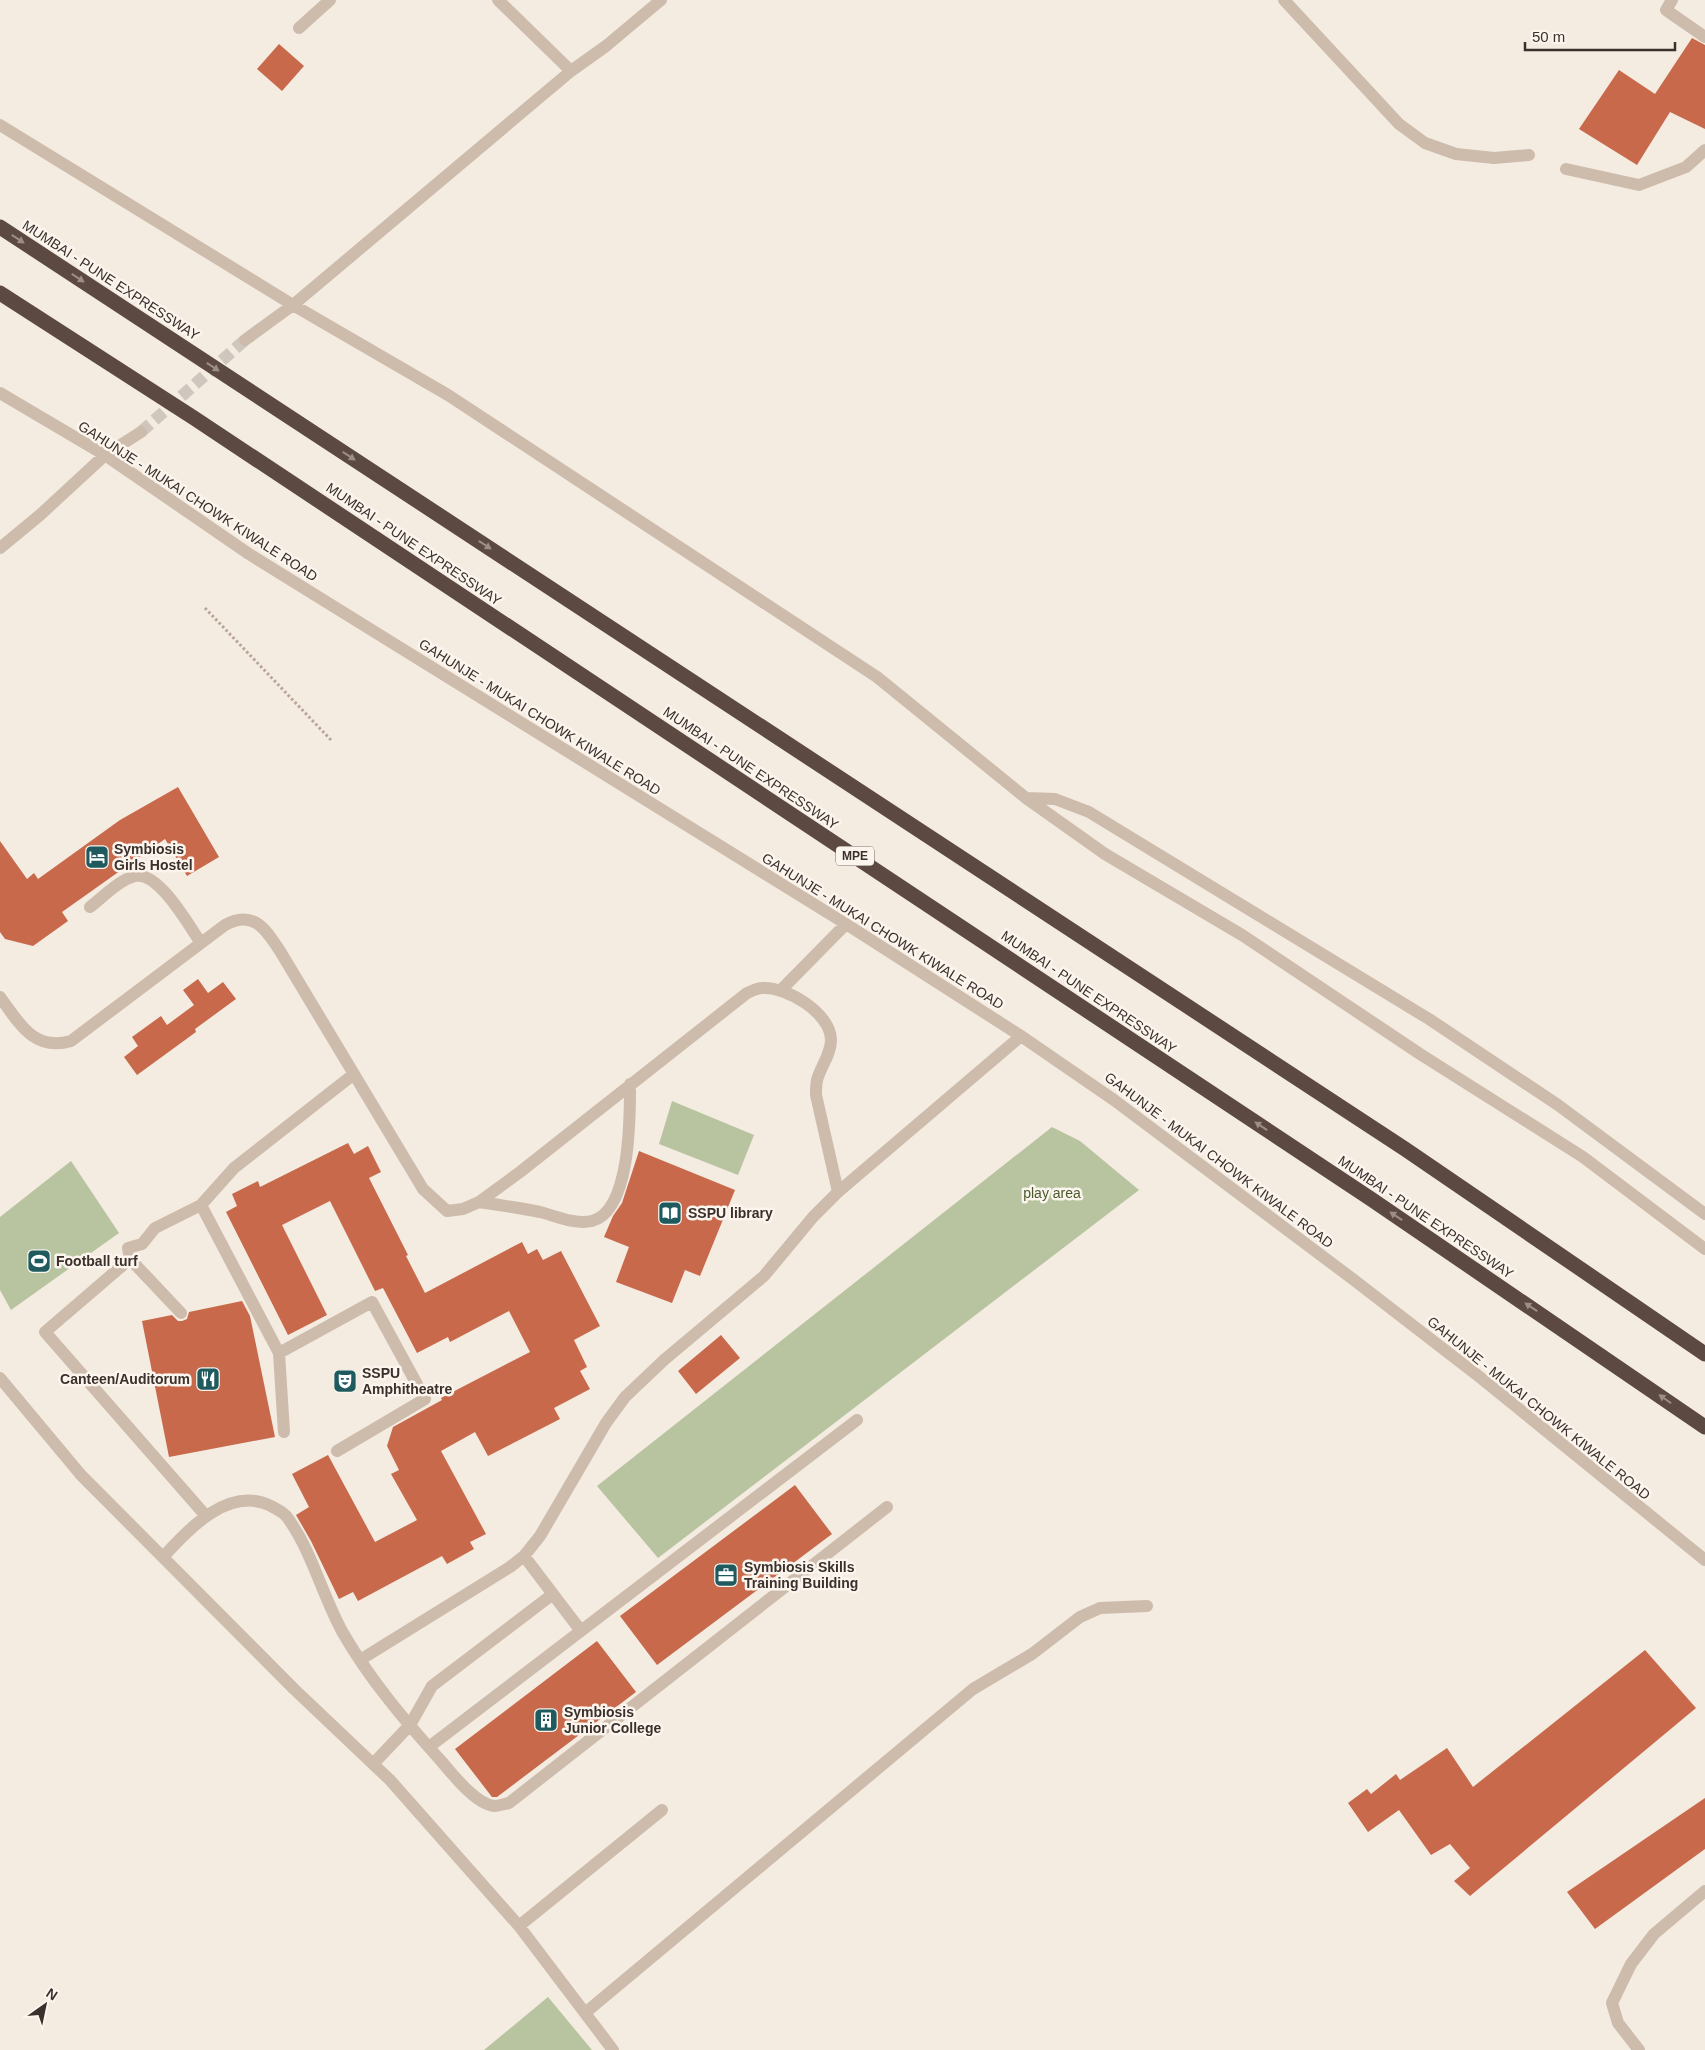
<svg xmlns="http://www.w3.org/2000/svg" width="1705" height="2050" font-family="Arial,sans-serif">
<style>
.green{fill:#b8c4a0}
.building{fill:#c8694b}
.lines{fill:none;stroke-linecap:round;stroke-linejoin:round}
.minor-tunnel{stroke:#cfc6bd;stroke-width:12;stroke-dasharray:12 6;stroke-linecap:butt}
.path{stroke:#b9a596;stroke-width:3;stroke-dasharray:2.5 2.5;stroke-linecap:butt}
.minor{stroke:#cdbbac;stroke-width:12}
.highway{stroke:#5c4a42;stroke-width:15}
.oneway{fill:#9c8e87}
.labels{text-anchor:middle;stroke-width:5;stroke-linejoin:round;paint-order:stroke}
.shield{fill:#fbf5ee;stroke:#756b66;stroke-width:1}
.shield-label{font-size:12px;font-weight:bold;fill:#3b302b}
.street-label{font-size:14px;fill:#3b302b;stroke:#fbf5ee}
.poi-label{font-size:14px;font-weight:bold;fill:#3b302b;stroke:#fbf5ee;text-anchor:start}
.park-label{font-size:14px;fill:#4a5a2e;stroke:#fbf5ee}
</style>
<rect width="100%" height="100%" fill="#f4ebe1"/>
<path class="green" d="M672 1101 754 1135 738 1175 659 1144Z
M1052 1127 1080 1141 1139 1190 658 1558 597 1486Z
M71 1161 119 1233 11 1310 0 1290V1217Z
M548 1997 592 2050H484Z"/>
<path class="building" d="M1692 38 1705 45V129L1670 112 1637 165 1579 129 1619 70 1655 94Z
M279 44 304 66 282 91 257 69Z
M178 787 219 857 187 876 165 839 62 912 68 921 33 946 5 939 0 932V841L27 879 34 873 38 879 120 820Z
M198 979 208 993 223 982 236 999 195 1029 196 1032 137 1075 124 1057 138 1046 132 1037 161 1016 167 1025 194 1005 183 990Z
M348 1143 354 1154 368 1146 381 1172 369 1178 408 1255 406 1256 425 1293 522 1242 528 1254 537 1249 543 1260 561 1251 600 1326 574 1340 587 1367 580 1371 590 1389 554 1408 560 1419 488 1456 475 1432 441 1451 486 1534 470 1542 474 1549 447 1564 442 1556 358 1601 353 1592 339 1599 311 1541 296 1515 309 1507 292 1474 328 1455 375 1542 417 1520 391 1474 399 1470 387 1446 393 1427 442 1400 441 1398 530 1352 509 1311 450 1342 448 1337 417 1353 383 1288 375 1291 330 1201 282 1225 327 1315 288 1335 226 1212 237 1206 232 1194 258 1181 260 1187Z
M639 1151 735 1190 700 1276 685 1270 672 1303 616 1282 629 1247 604 1237 613 1216 622 1203Z
M242 1301 250 1316 275 1437 169 1457 142 1321 172 1315 178 1321H182L187 1319 189 1312Z
M721 1335 740 1358 696 1394 678 1371Z
M795 1485 832 1534 657 1665 620 1616Z
M597 1641 636 1692 497 1797H492L455 1749Z
M1645 1650 1696 1708 1470 1896 1454 1881 1470 1868 1450 1844 1431 1855 1399 1810 1368 1832 1348 1803 1367 1789 1371 1794 1396 1774 1400 1780 1447 1748 1473 1787Z
M1705 1798V1849L1595 1929 1567 1892Z"/>
<g class="lines">
<path class="minor-tunnel" d="M141 432 245 340"/>
<path class="path" d="M205 608 331 740"/>
<path class="minor" d="M498 0 571 71
M1284 0 1399 124 1425 143 1456 154 1494 158 1529 155
M1672 0 1666 10 1705 37
M299 28 330 0
M0 125 293 305 448 395 877 677 1026 798 1105 854 1242 935 1420 1054 1583 1157 1705 1249
M1566 169 1639 185 1686 167 1705 150
M245 340 293 305 571 71 606 46 661 0
M0 393 105 455 249 554 846 924 1021 1036 1114 1100 1354 1280 1481 1378 1705 1560
M0 548 40 515 105 455 141 432
M1026 798 1055 799 1089 812 1429 1019 1558 1105 1705 1214
M90 907C103 897 119 880 135 876 159 871 189 926 201 943
M780 991 846 924
M0 997C19 1023 34 1052 71 1041L225 925C254 909 266 930 280 951L423 1189 447 1211 463 1209 479 1202 520 1172 747 993C752 991 757 988 762 988 786 986 831 1013 831 1040 831 1054 821 1066 817 1080 816 1085 816 1090 816 1095L838 1192
M479 1202C499 1205 520 1208 540 1212 556 1216 575 1225 592 1221 631 1211 630 1116 630 1084
M201 1205 279 1353 284 1432
M130 1259 45 1332 206 1516
M181 1313 130 1259 128 1248 142 1244 155 1228 201 1205 234 1168 354 1074
M279 1353 372 1302 425 1399 337 1451
M0 1378 81 1475 294 1689 390 1780 519 1926 613 2050
M524 1556 581 1631
M163 1557C189 1529 229 1485 271 1506 276 1509 283 1512 287 1517 312 1551 322 1595 343 1633 370 1680 406 1722 442 1762 453 1775 476 1804 494 1806 498 1806 504 1804 509 1803L887 1507
M360 1660 510 1567 524 1556 540 1536 606 1423 625 1397 664 1360 764 1276 813 1217 838 1192 1021 1036
M429 1747 857 1420
M373 1764 410 1725 432 1686 553 1594
M519 1926 662 1810
M585 2013 973 1689 1032 1654 1080 1617 1100 1608 1147 1606
M1639 2050 1618 2023 1612 2003 1631 1964 1654 1934 1705 1891"/>
<path class="highway" d="M0 227 1405 1149 1705 1354
M0 293 194 418 1371 1199 1705 1427"/>
</g>
<defs><path id="oneway-solid" d="M-6-.8H1V-3.2L6.5 0L1 3.2V.8H-6Z" transform="scale(1.25)"/></defs>
<g class="oneway">
<use href="#oneway-solid" transform="translate(18 239) rotate(33)"/>
<use href="#oneway-solid" transform="translate(78 278) rotate(33)"/>
<use href="#oneway-solid" transform="translate(213 367) rotate(33)"/>
<use href="#oneway-solid" transform="translate(349 456) rotate(33)"/>
<use href="#oneway-solid" transform="translate(485 545) rotate(33)"/>
<use href="#oneway-solid" transform="translate(1261 1126) rotate(-146)"/>
<use href="#oneway-solid" transform="translate(1396 1216) rotate(-146)"/>
<use href="#oneway-solid" transform="translate(1531 1307) rotate(-146)"/>
<use href="#oneway-solid" transform="translate(1665 1399) rotate(-145)"/>
</g>
<defs>
<g id="hotel-square" transform="scale(1.25)"><rect x="-9" y="-9" width="18" height="18" rx="4" fill="#1f5a5e" stroke="#fbf5ee"/><path d="M-6-4.5h1.5V1H6V5H4.5V3h-9V5H-6ZM-4 0a1.8 1.8 0 1 1 3.6 0ZM.5 0V-2.5h3Q6-2.5 6 0Z" fill="#fff"/></g>
<g id="library-square" transform="scale(1.25)"><rect x="-9" y="-9" width="18" height="18" rx="4" fill="#1f5a5e" stroke="#fbf5ee"/><path d="M-6-4Q-3-5.5-.7-3.5V5Q-3 3-6 4ZM6-4Q3-5.5 .7-3.5V5Q3 3 6 4Z" fill="#fff"/></g>
<g id="stadium-square" transform="scale(1.25)"><rect x="-9" y="-9" width="18" height="18" rx="4" fill="#1f5a5e" stroke="#fbf5ee"/><path d="M0-5a6.5 5 0 1 0 0 10a6.5 5 0 1 0 0-10ZM-3.5-1.8h7v3.6h-7Z" fill="#fff"/></g>
<g id="restaurant-square" transform="scale(1.25)"><rect x="-9" y="-9" width="18" height="18" rx="4" fill="#1f5a5e" stroke="#fbf5ee"/><path d="M-5-6h1v4h1v-4h1v4h1v-4h1v5L-1.5 .5V6h-2V.5L-5-1ZM5-6V6H3V1.5H1.5Q1.5-4 5-6Z" fill="#fff"/></g>
<g id="theatre-square" transform="scale(1.25)"><rect x="-9" y="-9" width="18" height="18" rx="4" fill="#1f5a5e" stroke="#fbf5ee"/><path d="M-5-5.5Q0-4 5-5.5V0Q5 5 0 6Q-5 5-5 0ZM-3.3-2.5H-1v1.5H-3.3ZM1-2.5H3.3v1.5H1ZM-2.8 1Q0 5.5 2.8 1Z" fill="#fff"/></g>
<g id="office-square" transform="scale(1.25)"><rect x="-9" y="-9" width="18" height="18" rx="4" fill="#1f5a5e" stroke="#fbf5ee"/><path d="M-6-3h4V-5.5h4V-3h4V5H-6ZM-1-4.5V-3h2v-1.5ZM-6 0V1H6V0Z" fill="#fff"/></g>
<g id="building-square" transform="scale(1.25)"><rect x="-9" y="-9" width="18" height="18" rx="4" fill="#1f5a5e" stroke="#fbf5ee"/><path d="M-4-6H4V6H1V3H-1V6H-4ZM-2.5-4.3h1.7v1.8h-1.7ZM.8-4.3h1.7v1.8H.8ZM-2.5-1h1.7V.8h-1.7ZM.8-1h1.7V.8H.8Z" fill="#fff"/></g>
</defs>
<g fill-rule="evenodd">
<use href="#hotel-square" x="97" y="857"/>
<use href="#library-square" x="670" y="1213"/>
<use href="#stadium-square" x="39" y="1261"/>
<use href="#restaurant-square" x="208" y="1379"/>
<use href="#theatre-square" x="345" y="1381"/>
<use href="#office-square" x="726" y="1575"/>
<use href="#building-square" x="546" y="1720"/>
</g>
<g class="labels">
<rect class="shield" x="836" y="846.5" width="38" height="19" rx="4"/>
<g class="shield-label">
<text x="855" y="860">MPE</text>
</g>
<g class="street-label">
<text transform="translate(111 280) rotate(33)" y="5">MUMBAI - PUNE EXPRESSWAY</text>
<text transform="translate(198 501) rotate(33)" y="5">GAHUNJE - MUKAI CHOWK KIWALE ROAD</text>
<text transform="translate(414 544) rotate(34)" y="5">MUMBAI - PUNE EXPRESSWAY</text>
<text transform="translate(540 717) rotate(32)" y="5">GAHUNJE - MUKAI CHOWK KIWALE ROAD</text>
<text transform="translate(751 768) rotate(34)" y="5">MUMBAI - PUNE EXPRESSWAY</text>
<text transform="translate(883 931) rotate(32)" y="5">GAHUNJE - MUKAI CHOWK KIWALE ROAD</text>
<text transform="translate(1089 992) rotate(34)" y="5">MUMBAI - PUNE EXPRESSWAY</text>
<text transform="translate(1219 1160) rotate(37)" y="5">GAHUNJE - MUKAI CHOWK KIWALE ROAD</text>
<text transform="translate(1426 1217) rotate(34)" y="5">MUMBAI - PUNE EXPRESSWAY</text>
<text transform="translate(1539 1408) rotate(39)" y="5">GAHUNJE - MUKAI CHOWK KIWALE ROAD</text>
</g>
<g class="poi-label">
<text x="114" y="854">Symbiosis<tspan x="114" dy="16">Girls Hostel</tspan></text>
<text x="688" y="1218">SSPU library</text>
<text x="56" y="1266">Football turf</text>
<text x="362" y="1378">SSPU<tspan x="362" dy="16">Amphitheatre</tspan></text>
<text x="190" y="1384" text-anchor="end">Canteen/Auditorum</text>
<text x="744" y="1572">Symbiosis Skills<tspan x="744" dy="16">Training Building</tspan></text>
<text x="564" y="1717">Symbiosis<tspan x="564" dy="16">Junior College</tspan></text>
</g>
<g class="park-label">
<text x="1052" y="1198">play area</text>
</g>
</g>
<g transform="translate(45 2005) rotate(33)" stroke="#fbf5ee" stroke-width="4" paint-order="stroke">
<path d="M0-4L9 19L0 12L-9 19Z" fill="#3b302b"/>
<text y="-8" font-size="14" font-weight="bold" text-anchor="middle" fill="#3b302b">N</text>
</g>
<path d="M1525 42v8h150v-8" fill="none" stroke="#3b302b" stroke-width="2.5"/>
<text x="1532" y="42" font-size="15" fill="#3b302b" stroke="#fbf5ee" stroke-width="4" paint-order="stroke">50 m</text>
</svg>
